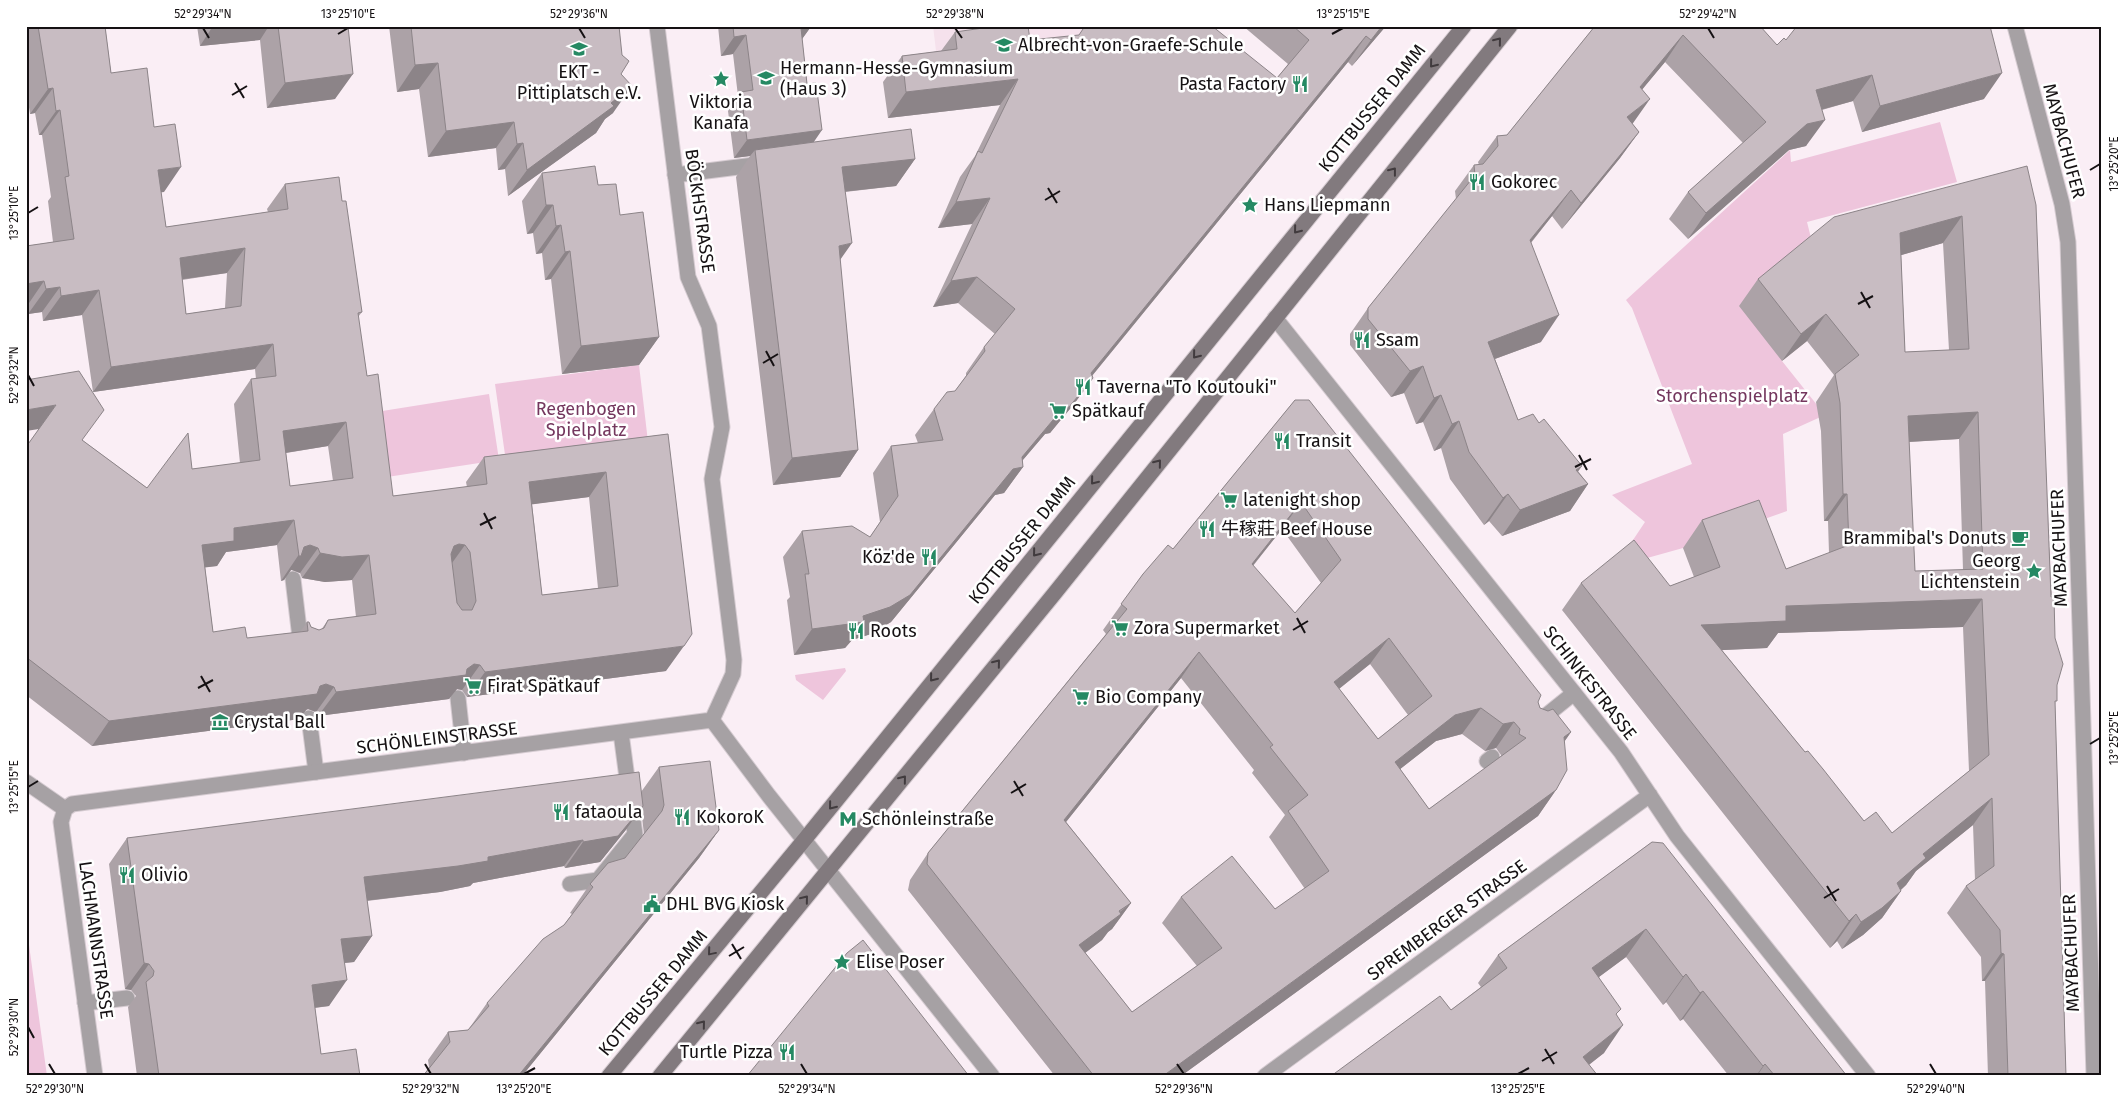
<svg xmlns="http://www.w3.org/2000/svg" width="2128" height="1102" font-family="'Fira Sans','Noto Sans SC',sans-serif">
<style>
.built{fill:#f5e1ec}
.green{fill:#eec5dc}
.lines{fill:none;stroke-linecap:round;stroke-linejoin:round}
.lane-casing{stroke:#d5cbd1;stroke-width:17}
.street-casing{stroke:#d5cbd1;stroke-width:17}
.secondary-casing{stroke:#d5cbd1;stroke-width:17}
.lane{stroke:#a6a1a4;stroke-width:15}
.street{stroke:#a6a1a4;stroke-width:15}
.secondary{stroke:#827a7e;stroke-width:15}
.wall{fill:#aca2a7;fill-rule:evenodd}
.shaded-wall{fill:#8c8488}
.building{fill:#c8bcc2;stroke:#8c8488;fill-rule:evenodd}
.oneway{stroke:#413b3e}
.ticks{fill:none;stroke:#151113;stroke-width:2}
.labels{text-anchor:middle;stroke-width:5;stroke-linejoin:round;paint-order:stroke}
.poi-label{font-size:18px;fill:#151113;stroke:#fff;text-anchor:start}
.street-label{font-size:18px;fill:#151113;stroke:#fff}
.park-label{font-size:18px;fill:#74375e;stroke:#fff}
.neatline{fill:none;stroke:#151113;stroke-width:2}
.ticks-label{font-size:12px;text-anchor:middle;fill:#151113}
</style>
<rect width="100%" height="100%" fill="#faeef5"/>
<path class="built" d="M933 26H1088L1060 61 939 76Z"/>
<path class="green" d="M1940 122 1957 182 1807 222 1813 246 1782 361 1825 415 1783 434 1787 511 1683 548 1615 567 1645 522 1612 495 1692 464 1632 308 1626 300 1790 150 1791 162Z
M639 365 650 459 508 476 495 384Z
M489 394 499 460 387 477 376 412Z
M845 668 846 671 823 700 796 680 795 675Z
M26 923 47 1076H26Z"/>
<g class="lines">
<g class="lane-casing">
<path id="lane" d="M675 175 762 164
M293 579 301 646
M458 698 464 753
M309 718 316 772
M1538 722 1574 693
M621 733 629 793
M1487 761 1492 757
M26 782 65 809
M570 884 598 880 635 834 631 806
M85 1003 127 998"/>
</g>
<g class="street-casing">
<path id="street" d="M657 26 688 277 709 326 722 427 712 479 734 660 733 674 712 720
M2015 26 2062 204 2068 242 2094 1076
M1275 318 1621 752 1677 836 1868 1076
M712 720 769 796 992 1076
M95 1076 61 822 65 809 72 804 712 720
M1265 1076 1650 795"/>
</g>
<g class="secondary-casing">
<path id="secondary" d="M609 1076 805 839 1464 26
M660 1076 1054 594 1510 26"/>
</g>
<use href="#lane" class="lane"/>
<use href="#street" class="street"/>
<use href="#secondary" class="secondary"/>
</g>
<path class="wall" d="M26 26H105L111 73 154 127 164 192H161L166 227 268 212 267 209 285 184 342 201 362 312 358 317 367 376 393 496 467 487 466 482 484 457 668 434 666 671 467 697 462 690 457 689 449 699 318 716 316 712 308 709 306 710 300 719 92 746 26 695V447L39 429 26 380 82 440 147 488 192 469 240 463 234 404 251 379H256L255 369 93 392 82 315 43 321 42 312 28 314 26 306V246L53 242 48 201 51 197 42 135H39L35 113 30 114 26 88ZM227 273 225 308 186 314 182 280ZM328 446 333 481 290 486 286 453ZM589 497 598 588 542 595 532 504ZM277 545 281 581 284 580 291 570H292L300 573 302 578 325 582 352 580 356 617 328 620 321 630H319L311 627 307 622 300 632 247 638 213 632 205 567 217 566 226 552Z
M197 26H348L335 99 267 108 260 40 200 46Z
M389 26H480V27L621 74 613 113 605 119 596 133 508 196 505 169 498 170 496 148 428 157 419 89 397 92Z
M718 26H810V28L802 39 814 142 915 159 896 186 845 192 840 260 858 450 840 477 773 485 736 177 750 156 734 158 728 111 738 96 733 54 721 56Z
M1243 26H1386L1352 66 1348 62 1092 376 1093 378 1074 404 1050 433 1045 434 1022 461 1023 467 1004 493 995 495 891 622 871 634 852 640 845 648 794 655 787 600 790 597 783 557 802 531 870 537 880 522 873 473 891 446 918 443 915 435 934 409 955 391 966 376V373L984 347 995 334 958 303 933 307 972 224 938 228 960 177 975 156 1000 105 888 118 883 82 902 56 941 51 955 32 1030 40 1277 78 1288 64Z
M1595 26 1777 45 1786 40 1984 99 1862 132 1853 101 1822 110 1806 146 1789 150 1688 239 1669 219 1688 192 1743 143 1665 62 1642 89 1632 124 1639 132 1620 158 1562 229 1552 216 1531 243 1541 342 1495 359 1518 420 1539 423 1582 466 1578 471 1588 484 1570 511 1502 536 1489 521 1484 525 1450 479 1441 448 1434 451 1423 422 1416 424 1404 393 1391 397 1350 345V334L1368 308 1456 199 1455 191 1474 165H1479L1478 162 1497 136 1507 135Z
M2027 166 2057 685 2055 705 2066 1076H1988L1985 981H1982L1981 957 1947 913 1966 886 1975 880 1973 825 1916 871 1906 885 1901 890V891L1882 918 1863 935 1842 949 1837 941 1830 948 1562 610 1581 583 1670 586 1694 577 1683 548 1702 520 1786 569 1829 553 1828 521H1824L1821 431 1816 402 1834 375 1807 341 1782 361 1739 306 1758 279ZM1943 243 1949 350 1905 352 1901 255ZM1959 439 1963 570 1915 571 1909 442ZM1963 627 1969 771 1892 833 1864 821 1805 752 1722 650 1767 648 1778 633Z
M542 173 598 185 620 215 659 337 639 365 562 374 551 279 545 280 542 253 536 254 533 233 527 234 522 201Z
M1295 400 1538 702 1540 708 1571 732 1564 742 1556 790 1538 816 1181 1076H1055L908 890 910 880 928 853 1106 634 1103 630 1143 574 1173 549ZM1282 529 1321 583 1295 613 1253 566ZM1370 664 1408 715 1378 739 1339 689ZM1181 678 1254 770 1252 773 1285 815 1269 837 1305 889 1275 909 1181 897 1162 923 1197 966 1132 1012 1085 953 1102 940 1108 932 1112 929 1131 903 1066 822ZM1462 734 1485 751 1496 748 1501 755V757L1429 809 1400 769 1436 741Z
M659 767 719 830 699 858 522 1076H423L429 1067 428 1060 448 1032 468 1030 487 1003 564 925 572 914 570 913 590 884 625 858 644 834 641 809 625 831 600 862 565 868 564 866 473 883 470 886 440 892 367 901 372 936 354 962 344 963 329 1006 315 1008 321 1054 360 1076H137L128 1007 136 996 131 990 125 989 109 864 127 838 641 792Z
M1652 842 1847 1076H1729L1683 1019 1680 1021 1666 1002 1663 1005 1626 957 1599 977 1617 1015 1604 1053 1589 1064 1451 1010 1481 987 1478 983 1498 955Z"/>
<path class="shaded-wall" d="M213 26H269L260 40 200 46Z
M1382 26H1386L1352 66 1371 40Z
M801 28H810L797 46Z
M746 35 733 54 721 56 734 37Z
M1683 35 1665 62 1622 114 1640 87Z
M1366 36 1348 62 1073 399 1091 373Z
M438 63 419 89 397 92 415 65Z
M2002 73 1984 99 1862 132 1880 106Z
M353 74 335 99 267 108 285 83Z
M1872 75 1853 101 1798 116 1816 90Z
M1018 79 1000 105 888 118 906 92Z
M632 86 613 113 605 119 596 133 508 196 527 170Z
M53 88 35 113 30 114 48 89Z
M1650 99 1631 126 1627 117Z
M60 110 42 135H39L56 111Z
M1825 120 1806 146 1789 150 1688 239 1706 213 1807 124Z
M514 122 496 148 428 157 446 131Z
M822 130 809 149 755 150 750 156 734 158 747 140Z
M1639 132 1620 158 1562 229 1581 203Z
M523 143 505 169 498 170 517 144Z
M915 159 896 186 823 194 842 167Z
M181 167 164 192 141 195 158 170Z
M1571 190 1552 216 1511 267 1530 240Z
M990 198 972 224 938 228 956 202Z
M546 205H553L533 233 527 234Z
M1962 216 1943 243 1881 261 1900 233Z
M561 225 542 253 536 254 556 226Z
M852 243 833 270 839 246Z
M245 248 227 273 162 282 180 258Z
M570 251 551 279 545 280 565 252Z
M977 277 958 303 933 307 951 281Z
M44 281 27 306H26V284Z
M60 287 42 312 28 314 46 289Z
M99 290 82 315 43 321 61 296Z
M1826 314 1807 341 1782 361 1801 334Z
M1559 315 1541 342 1470 368 1488 342Z
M659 337 639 365 562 374 581 346Z
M273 344 255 369 93 392 111 367Z
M1423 366 1404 393 1391 397 1410 371Z
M1093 378 1074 404 1050 433 1045 434 1016 468 1023 467 1004 493 995 495 891 622 871 634 852 640 845 648 794 655 812 629 863 616 1022 457 1063 408Z
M1441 395 1423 422 1416 424 1434 398Z
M56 405 39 429 26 431V410Z
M1978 412 1959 439 1889 443 1908 416Z
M1459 421 1441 448 1434 451 1452 424Z
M346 422 328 446 266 456 283 431Z
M858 450 840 477 773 485 792 458Z
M1582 466 1563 492 1588 484 1570 511 1502 536 1520 510Z
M606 472 589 497 512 507 529 482Z
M1508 494 1489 521 1484 525 1503 498Z
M1843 494H1847L1828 521H1824Z
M1301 502 1282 529 1233 590 1252 564Z
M294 520 277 545 226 552 217 566 185 570 202 545 234 528Z
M459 544 465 545 447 570 437 571 454 546Z
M310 545 318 548 300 573 292 570H291L284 580 281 581 304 547Z
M320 553 369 555 352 580 325 582 302 578Z
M1982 599 1963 627 1778 633 1767 648 1682 652 1701 625 1786 606Z
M1389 638 1370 664 1315 708 1334 682Z
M684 646 666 671 467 697 485 672Z
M1199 652 1181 678 1046 847 1064 820Z
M474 664 480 665 462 690 457 689 449 699 318 716 336 692 467 669Z
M326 684 334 687 316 712 308 709 306 710 300 719 92 746 109 721 320 686Z
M1481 708 1462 734 1436 741 1376 788 1395 762 1455 715Z
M1514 722 1496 748 1485 751 1503 724Z
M1571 732 1553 758 1564 737Z
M1556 790 1538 816 1181 1076H1163Z
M1992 798 1973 825 1916 871 1906 885 1878 910 1897 883 1923 854Z
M643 806 625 831 600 862 565 868 583 842Z
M719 830 699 858 522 1076H518Z
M583 840 564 866 473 883 470 886 440 892 346 903 364 877 488 857Z
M1901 891 1882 918 1863 935 1842 949 1861 922Z
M1131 903 1112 929 1108 932 1102 940 1060 972 1079 945Z
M1856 914 1837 941 1830 948 1849 921Z
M1646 929 1626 957 1573 996 1592 968Z
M372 936 354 962 323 965 341 939Z
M2001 953 2004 954 1985 981H1982Z
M144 963 149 964 131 990 125 989Z
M1686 974 1666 1002 1663 1005 1683 977Z
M347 980 329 1006 294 1010 312 985Z
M1703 991 1683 1019 1680 1021 1700 993Z
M1623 1025 1604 1053 1575 1076 1583 1057Z
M1765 1064 1757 1076H1756L1763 1066Z"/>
<path class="building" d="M38 26H105L111 73 147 68 154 127 175 124 181 167 158 170 166 227 288 209 285 184 339 177 342 201H346L362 312 358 313 367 376 378 374 393 496 487 484 484 457 668 434 692 634 684 646 485 672 480 665 474 664 467 669 466 675 336 692 334 687 326 684 320 686 317 694 109 721 26 657V447L56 405 26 410V380L79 371 104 410 82 440 147 488 188 433 192 469 260 460 251 379 276 376 273 344 111 367 99 290 61 296 60 287 46 289 44 281 26 284V246L74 239 65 177 69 176 60 110 56 111 53 88 48 89ZM245 248 241 306 186 314 180 258ZM346 422 353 478 290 486 283 431ZM606 472 618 586 542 595 529 482ZM294 520 299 556H301L304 547 310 545 318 548 320 553 342 557 369 555 376 614 328 620 324 628 319 630 311 627 309 622H307L308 631 247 638 245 627 213 632 202 545 234 541V528ZM459 544 465 545 470 552 476 601 472 610H462L457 603 451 554 454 546Z
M278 26H348L353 74 285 83Z
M411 26H480V27L488 26H619L622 55 629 61 621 74 632 86 611 103 614 106 527 170 523 143 517 144 514 122 446 131 438 63 415 65Z
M733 26H810V28H801L807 84 816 83 822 130 747 140 741 92 753 90 746 35 734 37Z
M997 26H1028L1030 40 1079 35 1085 26H1212L1277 78 1309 40 1293 26H1382L1371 40 1366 36 1091 373 1093 378 1069 407 1063 408 1022 457 1023 467 1013 469 910 595 890 607 863 616 864 622 812 629 805 574H809L802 531 852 526 870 537 898 496 891 446 943 440 934 409 947 392 955 391 985 351 984 347 1015 309 977 277 951 281 990 198 956 202 978 151 982 153 1018 79 906 92 902 56 957 49 955 32Z
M1595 26H1760L1777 45 1784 38 1786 40 1797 26H1990L2002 73 1880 106 1872 75 1816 90 1825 120 1807 124 1706 213 1688 192 1766 122 1683 35 1640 87 1650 99 1627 117 1639 132 1581 203 1571 190 1530 240 1559 315 1488 342 1518 420 1533 414 1539 423 1544 419 1582 466 1576 470 1588 484 1520 510 1508 494 1503 498 1469 452 1459 421 1452 424 1441 395 1434 398 1423 366 1410 371 1368 319V308L1475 175 1474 165 1483 164 1498 146 1497 136 1507 135Z
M911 129 915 159 842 167 852 243 839 246 858 450 792 458 755 150Z
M595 166 598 185 616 184 620 215 643 212 659 337 581 346 570 251 565 252 561 225 556 226 553 205H546L542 173Z
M2027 166 2036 205 2051 597H2054L2055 638 2063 664 2057 685V701H2055L2066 1076H2008L2004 954 2001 953 2000 930 1966 886 1994 866 1992 798 1923 854 1926 858 1897 883 1901 891 1882 908 1861 922 1856 914 1849 921 1581 583 1634 540 1670 586 1720 567 1702 520 1759 500 1786 569 1849 545 1847 494H1843L1840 403 1835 374 1859 355 1826 314 1801 334 1758 279 1834 217ZM1962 216 1969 349 1905 352 1900 233ZM1978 412 1983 569 1915 571 1908 416ZM1982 599 1989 755 1892 833 1876 812 1864 821 1823 769 1808 751 1805 752 1701 625 1786 621V606Z
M1295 400H1309L1541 695 1538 702 1540 708 1548 711 1553 709 1571 732 1564 737 1567 770 1556 790 1163 1076H1094L927 864 928 853 1127 609 1121 604 1143 574 1168 545 1173 549ZM1301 502 1341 560 1295 613 1252 564ZM1389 638 1432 696 1378 739 1334 682ZM1199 652 1273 745 1270 747 1308 795 1288 811 1329 871 1275 909 1232 856 1181 897 1222 948 1132 1012 1079 945 1121 914 1119 911 1131 903 1064 820ZM1481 708 1503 724 1514 722 1520 729 1519 734 1526 738 1429 809 1395 762 1455 715Z
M710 761 719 830 518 1076H423L450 1042 448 1032 468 1030 489 1006 487 1003 543 939 564 925 593 887 590 884 608 863 625 858 662 811 664 805 659 767Z
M639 772 643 806 618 836 583 842V840L488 857V861L458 866 364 877 372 936 341 939 347 980 312 985 321 1054 356 1049 360 1076H159L146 982 153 976 154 971 149 964 144 963 127 838Z
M1652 842 1663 843 1847 1076H1775L1765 1064 1763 1066 1703 991 1700 993 1686 974 1683 977 1646 929 1592 968 1621 1009 1616 1014 1623 1025 1583 1057 1598 1076H1331L1440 996 1451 1010 1507 968 1498 955Z
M863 940 969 1076H747L847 953Z"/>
<defs><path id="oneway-chevron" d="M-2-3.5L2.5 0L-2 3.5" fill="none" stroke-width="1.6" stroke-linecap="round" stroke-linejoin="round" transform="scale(1.25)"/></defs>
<g class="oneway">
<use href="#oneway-chevron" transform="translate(1498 41) rotate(-51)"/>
<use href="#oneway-chevron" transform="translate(1433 64) rotate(129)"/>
<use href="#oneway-chevron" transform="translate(1393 171) rotate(-52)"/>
<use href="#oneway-chevron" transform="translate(1297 230) rotate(129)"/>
<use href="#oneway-chevron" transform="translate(1196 355) rotate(129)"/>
<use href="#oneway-chevron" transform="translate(1158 463) rotate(-51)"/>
<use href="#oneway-chevron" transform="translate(1094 481) rotate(129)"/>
<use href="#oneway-chevron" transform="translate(1036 553) rotate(129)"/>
<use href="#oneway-chevron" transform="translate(997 663) rotate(-51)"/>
<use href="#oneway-chevron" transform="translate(933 678) rotate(129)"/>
<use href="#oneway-chevron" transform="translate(903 779) rotate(-51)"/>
<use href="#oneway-chevron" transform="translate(832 806) rotate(129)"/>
<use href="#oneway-chevron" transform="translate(805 899) rotate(-51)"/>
<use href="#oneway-chevron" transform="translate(711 952) rotate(130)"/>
<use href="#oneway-chevron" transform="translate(702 1024) rotate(-51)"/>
</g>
<path class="ticks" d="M203 28 209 38M579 28 585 38M955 28 962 38M1708 28 1714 38M338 34 348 28M1332 34 1343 28M235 83 244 98M232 95 247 86M2090 170 2100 164M1048 188 1057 203M1045 200 1060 191M28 213 38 207M1861 292 1870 308M1858 304 1873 296M766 351 774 366M763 363 778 354M28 375 34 386M1579 455 1587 470M1575 467 1591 459M484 513 492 529M480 525 496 517M1297 618 1305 633M1293 630 1308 621M201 676 210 692M198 688 213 680M2090 744 2100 738M1014 781 1023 796M28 787 38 781M1011 793 1026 784M1827 886 1836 901M1824 898 1839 889M732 944 741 959M729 956 744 947M28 1027 34 1038M1545 1049 1554 1064M1542 1061 1557 1052M49 1064 55 1074M425 1064 431 1074M801 1064 807 1074M1177 1064 1184 1074M1930 1064 1936 1074M524 1074 535 1068M1518 1074 1529 1068"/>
<defs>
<g id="school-bare" transform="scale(1.35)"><path d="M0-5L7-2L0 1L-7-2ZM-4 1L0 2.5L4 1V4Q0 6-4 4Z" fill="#258963" stroke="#fff" stroke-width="2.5" paint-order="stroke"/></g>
<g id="sight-bare" transform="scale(1.35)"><path d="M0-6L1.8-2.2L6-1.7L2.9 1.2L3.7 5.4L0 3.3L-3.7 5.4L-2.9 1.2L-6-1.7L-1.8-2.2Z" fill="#258963" stroke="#fff" stroke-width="2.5" paint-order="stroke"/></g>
<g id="restaurant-bare" transform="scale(1.35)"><path d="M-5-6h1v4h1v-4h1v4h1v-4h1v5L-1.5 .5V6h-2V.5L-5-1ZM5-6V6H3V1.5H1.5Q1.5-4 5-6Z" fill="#258963" stroke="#fff" stroke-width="2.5" paint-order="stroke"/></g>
<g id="supermarket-bare" transform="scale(1.35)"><path d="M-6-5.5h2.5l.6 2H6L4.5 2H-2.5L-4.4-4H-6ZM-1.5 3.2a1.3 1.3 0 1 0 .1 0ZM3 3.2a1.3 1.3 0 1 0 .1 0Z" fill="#258963" stroke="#fff" stroke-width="2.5" paint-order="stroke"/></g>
<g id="cafe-bare" transform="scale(1.35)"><path d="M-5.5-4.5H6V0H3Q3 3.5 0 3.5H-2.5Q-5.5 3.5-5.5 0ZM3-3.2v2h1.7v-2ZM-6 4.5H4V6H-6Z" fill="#258963" stroke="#fff" stroke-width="2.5" paint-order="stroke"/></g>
<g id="museum-bare" transform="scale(1.35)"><path d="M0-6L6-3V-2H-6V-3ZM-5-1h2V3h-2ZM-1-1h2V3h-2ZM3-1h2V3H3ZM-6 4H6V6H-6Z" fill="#258963" stroke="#fff" stroke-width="2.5" paint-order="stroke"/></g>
<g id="metro-bare" transform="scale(1.35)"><path d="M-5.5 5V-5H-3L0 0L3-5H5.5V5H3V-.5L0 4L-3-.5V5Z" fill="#258963" stroke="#fff" stroke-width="2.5" paint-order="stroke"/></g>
<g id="civic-bare" transform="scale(1.35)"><path d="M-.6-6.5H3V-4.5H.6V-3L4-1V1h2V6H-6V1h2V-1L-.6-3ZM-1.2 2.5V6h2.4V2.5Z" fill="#258963" stroke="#fff" stroke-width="2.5" paint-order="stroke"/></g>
</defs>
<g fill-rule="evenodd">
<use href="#school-bare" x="1004" y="45"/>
<use href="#school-bare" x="579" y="49"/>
<use href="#school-bare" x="766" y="78"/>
<use href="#sight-bare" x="721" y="79"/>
<use href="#restaurant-bare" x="1300" y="84"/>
<use href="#restaurant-bare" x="1477" y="182"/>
<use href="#sight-bare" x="1250" y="205"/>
<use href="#restaurant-bare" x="1362" y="340"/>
<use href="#restaurant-bare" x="1083" y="387"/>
<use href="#supermarket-bare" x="1058" y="411"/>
<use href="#restaurant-bare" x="1282" y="441"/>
<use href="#supermarket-bare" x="1229" y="500"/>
<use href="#restaurant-bare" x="1207" y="529"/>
<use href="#cafe-bare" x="2020" y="538"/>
<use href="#restaurant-bare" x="929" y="557"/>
<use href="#sight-bare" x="2034" y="571"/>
<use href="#supermarket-bare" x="1120" y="628"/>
<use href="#restaurant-bare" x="856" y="631"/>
<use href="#supermarket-bare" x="473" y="686"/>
<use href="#supermarket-bare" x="1081" y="697"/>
<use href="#museum-bare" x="220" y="722"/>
<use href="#restaurant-bare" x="561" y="812"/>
<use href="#restaurant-bare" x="682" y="817"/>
<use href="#metro-bare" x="848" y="819"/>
<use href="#restaurant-bare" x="127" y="875"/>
<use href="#civic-bare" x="652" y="904"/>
<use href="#sight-bare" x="842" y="962"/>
<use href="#restaurant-bare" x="787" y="1052"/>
</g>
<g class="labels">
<g class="poi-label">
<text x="1018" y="51">Albrecht-von-Graefe-Schule</text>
<text x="780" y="74">Hermann-Hesse-Gymnasium<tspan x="780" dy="21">(Haus 3)</tspan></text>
<text x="579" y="78" text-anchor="middle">EKT -<tspan x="579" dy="21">Pittiplatsch e.V.</tspan></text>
<text x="1286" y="90" text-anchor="end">Pasta Factory</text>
<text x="721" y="108" text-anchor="middle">Viktoria<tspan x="721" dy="21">Kanafa</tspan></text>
<text x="1491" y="188">Gokorec</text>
<text x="1264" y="211">Hans Liepmann</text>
<text x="1376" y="346">Ssam</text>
<text x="1097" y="393">Taverna "To Koutouki"</text>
<text x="1072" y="417">Spätkauf</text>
<text x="1296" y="447">Transit</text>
<text x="1243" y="506">latenight shop</text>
<text x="1221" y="535">牛稼莊 Beef House</text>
<text x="2006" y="544" text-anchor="end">Brammibal's Donuts</text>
<text x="915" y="563" text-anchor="end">Köz'de</text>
<text x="2020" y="567" text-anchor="end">Georg<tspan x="2020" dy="21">Lichtenstein</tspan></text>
<text x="1134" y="634">Zora Supermarket</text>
<text x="870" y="637">Roots</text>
<text x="487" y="692">Firat Spätkauf</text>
<text x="1095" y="703">Bio Company</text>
<text x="234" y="728">Crystal Ball</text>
<text x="575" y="818">fataoula</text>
<text x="696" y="823">KokoroK</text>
<text x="862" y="825">Schönleinstraße</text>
<text x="141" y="881">Olivio</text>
<text x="666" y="910">DHL BVG Kiosk</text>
<text x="856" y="968">Elise Poser</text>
<text x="773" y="1058" text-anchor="end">Turtle Pizza</text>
</g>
<g class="street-label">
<text transform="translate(1372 108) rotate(-51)" y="6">KOTTBUSSER DAMM</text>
<text transform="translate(2064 141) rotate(75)" y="6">MAYBACHUFER</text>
<text transform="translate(700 211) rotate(82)" y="6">BÖCKHSTRASSE</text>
<text transform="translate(1022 540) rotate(-51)" y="6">KOTTBUSSER DAMM</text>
<text transform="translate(2059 548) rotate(-92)" y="6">MAYBACHUFER</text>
<text transform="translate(1590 683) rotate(52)" y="6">SCHINKESTRASSE</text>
<text transform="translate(437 738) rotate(-7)" y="6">SCHÖNLEINSTRASSE</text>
<text transform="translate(1447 920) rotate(-36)" y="6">SPREMBERGER STRASSE</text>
<text transform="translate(96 940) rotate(82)" y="6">LACHMANNSTRASSE</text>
<text transform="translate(2071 953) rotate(-92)" y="6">MAYBACHUFER</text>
<text transform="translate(653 993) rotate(-50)" y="6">KOTTBUSSER DAMM</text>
</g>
<g class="park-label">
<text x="1732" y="402">Storchenspielplatz</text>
<text x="586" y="415">Regenbogen<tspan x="586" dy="21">Spielplatz</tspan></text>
</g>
</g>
<rect width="2128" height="1102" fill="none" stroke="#ffffff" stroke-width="55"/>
<rect x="28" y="28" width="2072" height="1046" class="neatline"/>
<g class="ticks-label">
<text x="203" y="18">52°29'34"N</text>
<text x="348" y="18">13°25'10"E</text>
<text x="579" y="18">52°29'36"N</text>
<text x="955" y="18">52°29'38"N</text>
<text x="1343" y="18">13°25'15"E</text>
<text x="1708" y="18">52°29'42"N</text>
<text transform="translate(2114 164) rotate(-90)" y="4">13°25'20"E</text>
<text transform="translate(14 213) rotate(-90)" y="4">13°25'10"E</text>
<text transform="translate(14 375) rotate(-90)" y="4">52°29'32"N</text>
<text transform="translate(2114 738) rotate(-90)" y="4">13°25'25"E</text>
<text transform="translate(14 787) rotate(-90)" y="4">13°25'15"E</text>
<text transform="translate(14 1027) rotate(-90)" y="4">52°29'30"N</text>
<text x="55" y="1093">52°29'30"N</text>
<text x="431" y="1093">52°29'32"N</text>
<text x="524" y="1093">13°25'20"E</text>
<text x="807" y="1093">52°29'34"N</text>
<text x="1184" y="1093">52°29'36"N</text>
<text x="1518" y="1093">13°25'25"E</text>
<text x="1936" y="1093">52°29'40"N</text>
</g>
</svg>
